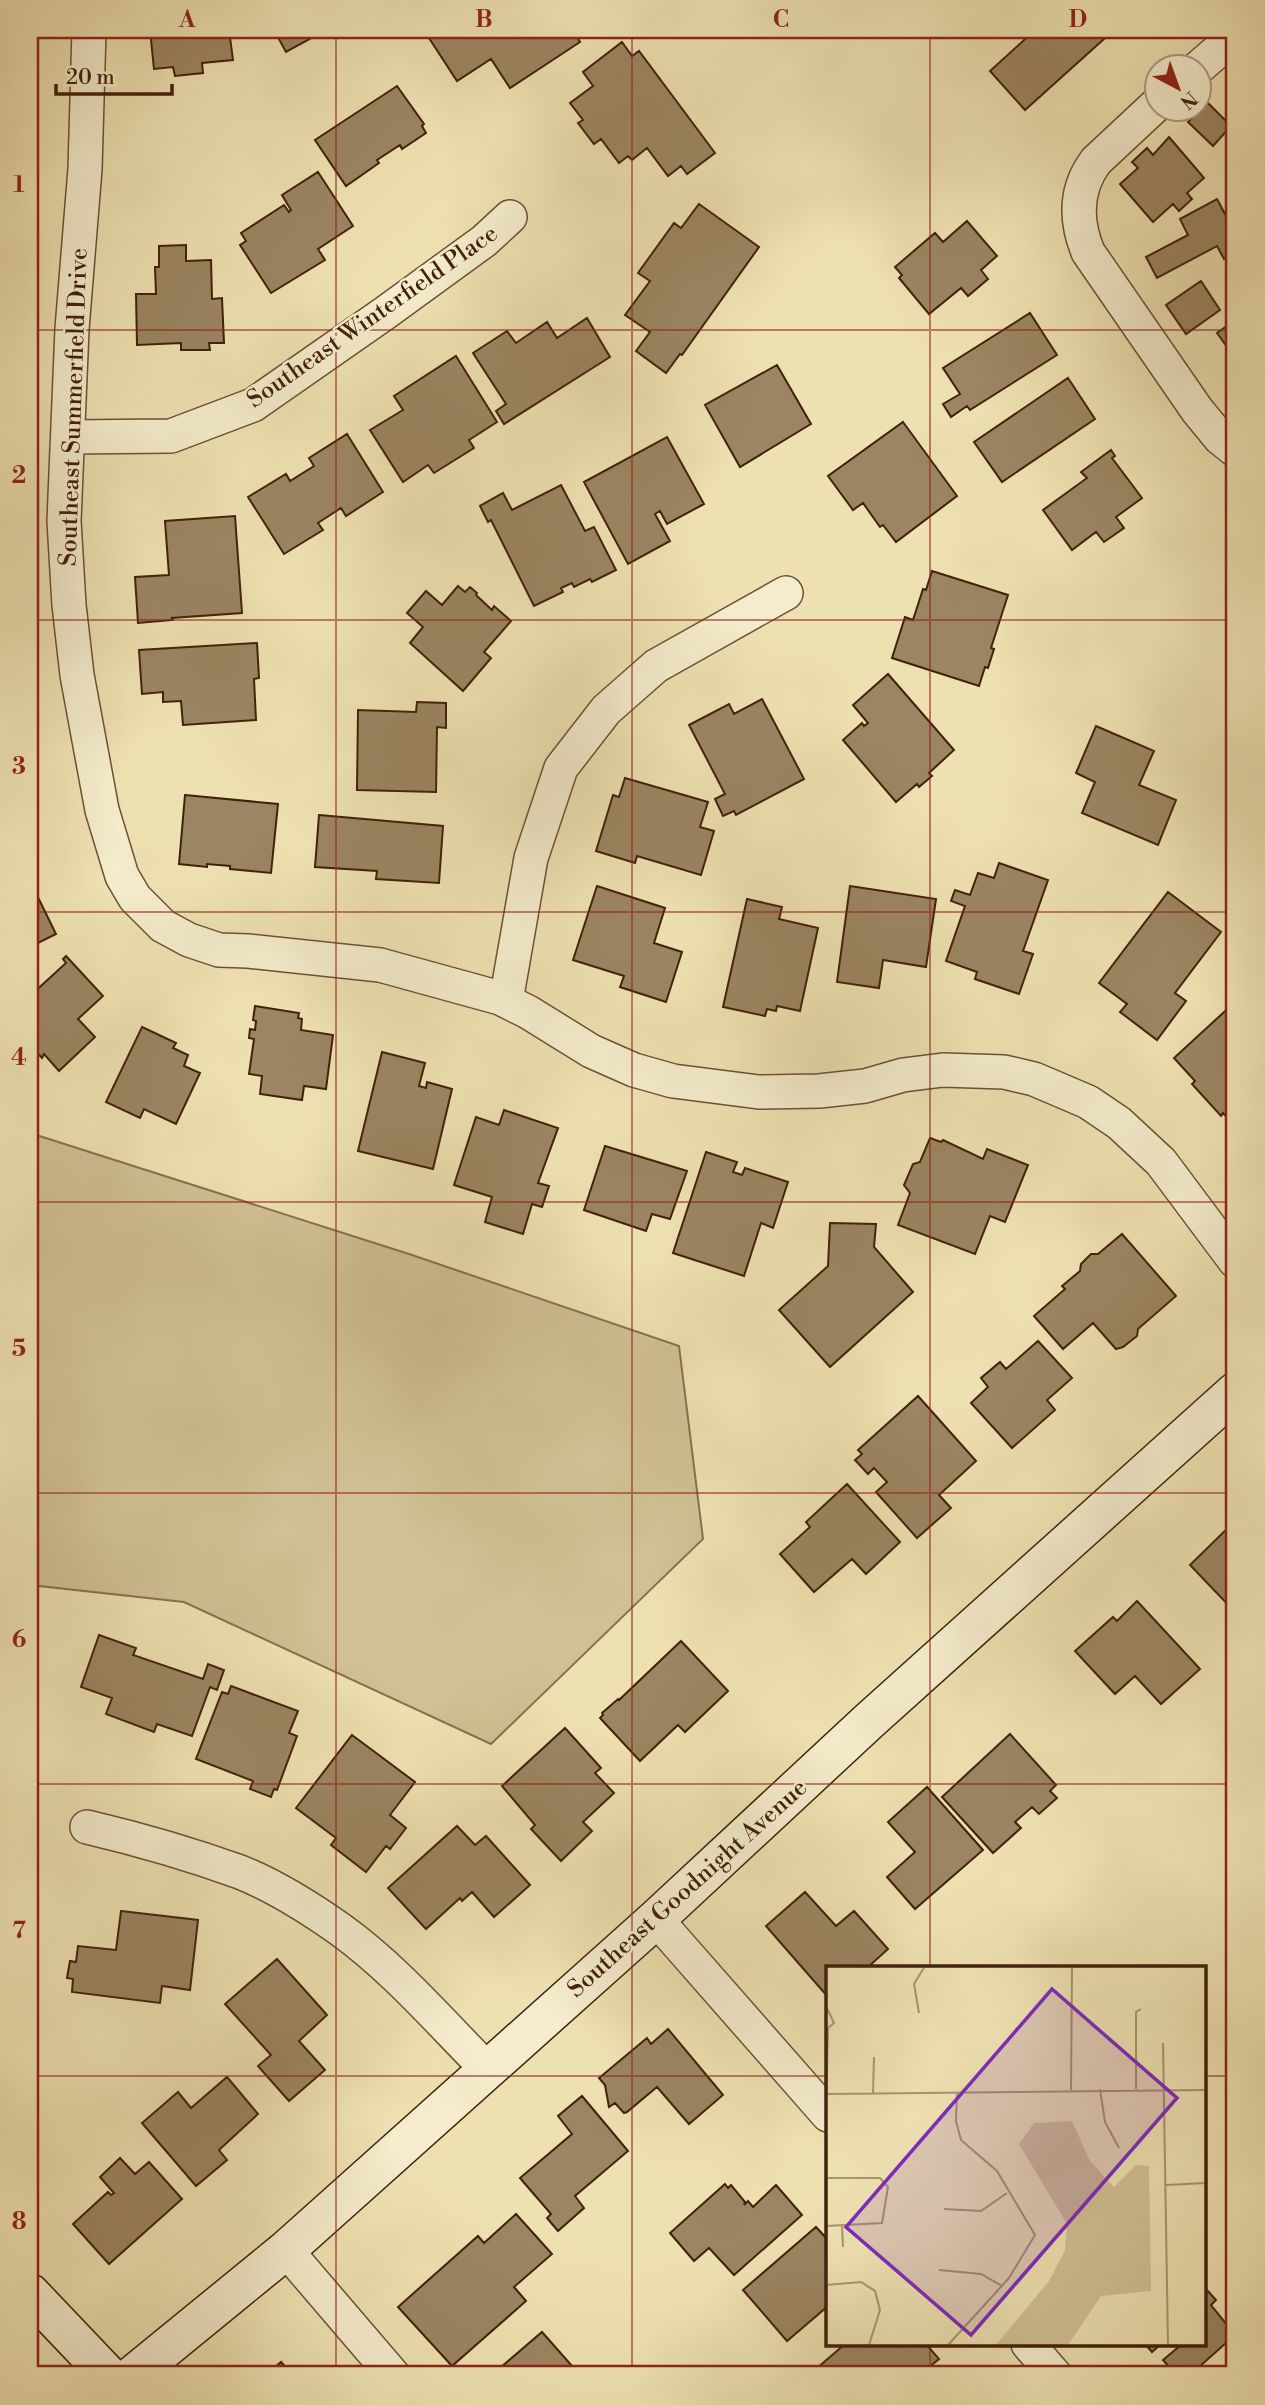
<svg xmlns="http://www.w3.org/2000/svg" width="1265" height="2405" font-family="'Libre Bodoni',serif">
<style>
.green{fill:#d1c095;stroke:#8a7050;stroke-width:2}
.building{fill:#9b8562;stroke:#42210c;stroke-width:2}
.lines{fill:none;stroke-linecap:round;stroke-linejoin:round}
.street-casing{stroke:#6d5135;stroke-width:36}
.secondary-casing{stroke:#42210c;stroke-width:41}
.street{stroke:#f4eccc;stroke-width:33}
.secondary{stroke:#f4eccc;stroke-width:38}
.grid{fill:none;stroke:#8f2418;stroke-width:2;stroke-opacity:0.55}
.labels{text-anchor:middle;stroke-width:5;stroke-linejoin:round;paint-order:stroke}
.street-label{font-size:24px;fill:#42210c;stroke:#f4eccc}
.inset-road{fill:none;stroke:#a9946f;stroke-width:2}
.view{fill:#7b2cbf;fill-opacity:0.15;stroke:#7b2cbf;stroke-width:3.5}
.inset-edge{fill:none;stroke:#42210c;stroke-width:3.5}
.neatline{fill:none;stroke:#8f2418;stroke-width:2.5}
.grid-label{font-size:23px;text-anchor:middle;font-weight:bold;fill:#8f2418}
</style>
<rect width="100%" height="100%" fill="#eee1b1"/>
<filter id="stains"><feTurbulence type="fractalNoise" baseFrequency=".00286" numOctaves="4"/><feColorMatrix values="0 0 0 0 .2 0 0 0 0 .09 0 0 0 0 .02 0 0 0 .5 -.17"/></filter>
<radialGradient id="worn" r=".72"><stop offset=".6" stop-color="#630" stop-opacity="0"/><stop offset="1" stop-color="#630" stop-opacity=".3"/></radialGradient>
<path class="green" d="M30 1133 409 1254 679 1346 703 1539 491 1744 184 1602 30 1585Z"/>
<path class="building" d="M150 30H229L233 60 202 63 203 73 175 76 173 67 154 69Z
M274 30H326L286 52Z
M441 30H573L580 42 510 88 491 59 457 81 429 38Z
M1035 30H1114L1025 110 990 71Z
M622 42 632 56 639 51 715 153 687 174 681 166 668 176 647 148 632 160 628 156 619 163 601 139 594 144 578 123 583 120 570 103 593 86 583 72Z
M397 86 424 124 422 126 426 133 402 149 400 145 377 160 379 163 346 186 315 140Z
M1207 102 1231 126 1213 146 1188 122Z
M1169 137 1204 178 1187 193 1192 199 1179 211 1173 204 1153 222 1120 184 1138 168 1132 162 1147 148 1153 155Z
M318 172 353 226 318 249 325 260 271 293 240 245 246 241 241 233 284 205 289 212 291 210 282 195Z
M1217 199 1225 214 1235 208V236L1226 241 1233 254 1224 259 1217 246 1157 278 1146 257 1188 235 1180 219Z
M699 204 759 247 682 355 680 354 666 373 636 351 650 332 625 315 650 281 638 273 674 223 681 228Z
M967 221 997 256 981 270 988 279 968 296 961 288 929 314 899 278 902 275 895 267 935 233 943 242Z
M186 245V261L211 260 212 299 222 298 224 343H209L210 350H181V343L137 345 136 294H156L155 267H159V246Z
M1201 281 1220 310 1186 334 1166 305Z
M1030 313 1057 355 970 410 967 406 951 417 943 404 960 394 943 368Z
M587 318 610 357 504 424 496 411 506 404 473 353 507 331 516 343 547 322 557 338Z
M1235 320V358L1217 333Z
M456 356 497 422 469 440 474 448 434 473 428 465 403 482 370 430 403 410 394 396Z
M777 365 811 424 740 467 705 405Z
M1068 378 1095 419 1002 482 974 442Z
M903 422 957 496 896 542 883 525 880 527 863 503 853 510 828 476Z
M347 434 383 492 346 516 341 508 318 523 323 530 284 554 248 497 286 474 290 481 314 466 309 458Z
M667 437 704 504 667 524 660 511 655 514 670 541 628 564 584 482Z
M1111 450 1115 456 1112 458 1142 498 1116 517 1124 528 1104 542 1096 532 1072 550 1043 510 1087 478 1081 472Z
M561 485 585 531 594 527 616 570 592 582 590 579 574 587 572 583 561 588 563 592 534 606 491 520 488 522 480 506 503 493 512 510Z
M235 516 242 613 172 618 173 620 138 623 135 577 169 575 165 521Z
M932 571 1008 595 991 648 994 649 988 668 985 667 979 686 892 658 905 617 913 620 923 589 926 590Z
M458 586 465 592 470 587 477 593 476 595 492 610 494 606 511 621 484 652 491 658 463 691 410 643 423 627 407 613 426 591 442 605Z
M257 643 259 678 254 679 256 720 183 725 181 701 163 702V692L142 694 139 650Z
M888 674 954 750 929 773 932 776 919 787 917 784 896 802 843 740 862 723 864 726 868 723 853 705Z
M762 699 804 779 736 815 734 811 723 816 715 799 725 794 689 725 729 704 734 714Z
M417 702 446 703V728L437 727 436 792 357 790 358 710 416 712Z
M1096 726 1154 751 1139 785 1176 800 1158 845 1082 813 1095 782 1076 773Z
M625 778 708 802 700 827 714 831 701 875 637 856 635 863 596 851 613 795 619 797Z
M185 795 278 804 271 873 230 869V866L207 864V867L179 864Z
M319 815 443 826 439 883 376 879 377 871 315 867Z
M999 863 1048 880 1023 951 1033 954 1019 994 975 979 977 972 946 961 965 906 951 901 955 890 970 895 978 873 994 878Z
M30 881 56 934 30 947Z
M597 886 665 908 654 943 682 952 666 1002 620 987 624 976 573 960Z
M850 886 936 899 926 967 883 960 879 988 837 982Z
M1168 892 1221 932 1175 993 1186 1001 1157 1040 1120 1012 1127 1004 1099 983Z
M747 899 782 907 779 919 818 928 800 1011 777 1006 776 1011 767 1009 765 1016 723 1007Z
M66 956 103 996 78 1019 95 1037 59 1071 44 1054 42 1058 30 1045V996L66 963 63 959Z
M1235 1002V1118L1231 1122 1223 1113 1221 1116 1192 1084 1195 1081 1174 1058Z
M255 1006 299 1013 298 1018 302 1019 301 1030 333 1035 326 1089 304 1086 302 1100 260 1094 262 1076 249 1074 254 1039 249 1038 250 1029 255 1030 256 1021 253 1020Z
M142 1027 176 1043 173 1048 188 1055 184 1066 200 1073 176 1124 144 1109 140 1118 106 1102Z
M382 1052 425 1063 419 1086 426 1088 427 1082 452 1089 433 1169 358 1151Z
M504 1110 558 1128 538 1183 549 1186 542 1207 532 1204 523 1234 485 1222 492 1197 454 1185 476 1117 499 1125Z
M930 1138 941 1142 943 1140 983 1159 987 1149 1028 1165 1005 1222 990 1216 975 1254 898 1225 910 1193 904 1185 913 1164 920 1162Z
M605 1146 687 1171 670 1219 652 1214 646 1231 584 1210Z
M706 1152 737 1162 733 1172 742 1175 745 1168 788 1182 773 1228 761 1223 744 1276 673 1253Z
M830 1223 876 1224 874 1247 913 1292 830 1367 779 1310 828 1266Z
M1122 1234 1176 1296 1138 1329 1137 1336 1123 1347 1116 1349 1093 1323 1063 1349 1034 1316 1065 1289 1062 1286 1080 1271 1081 1264 1091 1254H1098Z
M1038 1341 1072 1378 1047 1400 1055 1410 1012 1448 971 1403 988 1387 981 1378 1000 1362 1006 1369Z
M918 1396 976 1461 939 1495 951 1508 917 1538 876 1492 887 1482 874 1468 868 1474 855 1460 862 1454 858 1450Z
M847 1484 900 1542 866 1574 852 1559 814 1592 780 1554 810 1527 806 1522Z
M1235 1521V1607L1233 1610 1190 1565Z
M1137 1601 1200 1669 1161 1704 1135 1676 1115 1694 1075 1651 1113 1617 1117 1621Z
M99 1635 136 1648 133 1655 203 1679 208 1664 224 1670 217 1690 210 1687 192 1736 157 1724 154 1732 106 1714 112 1698 81 1687Z
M681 1641 728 1691 685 1732 678 1725 640 1761 600 1718 603 1715 602 1713 618 1699 619 1700Z
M231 1686 298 1711 289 1733 297 1736 277 1790 274 1789 271 1797 250 1789 253 1781 196 1759 222 1692 228 1694Z
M565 1728 601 1768 595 1773 614 1793 583 1822 592 1831 561 1861 531 1829 535 1825 502 1786Z
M1010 1734 1056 1785 1050 1791 1057 1798 1039 1814 1032 1807 1015 1822 1021 1828 993 1853 942 1797Z
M352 1735 415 1782 390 1815 406 1828 390 1849 386 1846 366 1872 331 1845 336 1838 296 1808Z
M927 1787 983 1850 915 1909 887 1877 915 1852 888 1822Z
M457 1826 475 1845 486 1836 530 1885 494 1917 472 1892 462 1901 460 1898 426 1929 388 1888Z
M805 1892 836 1926 854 1911 888 1949 867 1968H828V1997L766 1926Z
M121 1911 198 1920 190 1990 162 1986 160 2003 72 1992 73 1979 67 1978 70 1961 76 1962 78 1946 116 1950Z
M277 1959 327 2015 299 2041 325 2070 289 2101 258 2066 271 2055 225 2004Z
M668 2029 723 2095 689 2124 657 2087 627 2112 624 2113 615 2103 609 2107 605 2085 599 2078 647 2038 651 2044Z
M227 2077 258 2114 219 2150 227 2160 196 2186 142 2123 178 2092 191 2108Z
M582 2096 628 2151 575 2196 584 2208 558 2231 547 2218 551 2214 520 2178 572 2134 558 2116Z
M120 2158 135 2174 149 2162 182 2199 109 2264 73 2224 108 2192 111 2195 114 2193 100 2177Z
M725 2184 728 2188 731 2185 745 2202 744 2205 748 2201 753 2207 776 2185 802 2215 734 2275 709 2248 694 2261 670 2233Z
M516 2214 552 2254 514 2287 526 2301 452 2366 398 2307 478 2236 484 2243Z
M816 2227 828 2240V2306L787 2341 743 2290Z
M1206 2289 1216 2300 1211 2305 1235 2335 1190 2375H1176L1163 2360 1182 2344H1204V2291Z
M542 2332 580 2375H493V2374Z
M845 2344H926L939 2359 919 2375H809Z
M1145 2344H1161L1152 2352Z
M281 2362 293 2375H266Z"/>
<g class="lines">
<g class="street-casing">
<path id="street" d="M89 30 85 169 72 329 64 521 69 605 77 675 102 810 122 876 135 898 163 926 189 940 219 950 248 951 380 965 500 998 528 1012 591 1051 634 1070 673 1081 759 1092 819 1091 865 1086 903 1075 943 1070 1004 1072 1034 1079 1088 1102 1119 1123 1161 1162 1235 1261
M1198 68 1235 36
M1156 105 1096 161C1075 189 1075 220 1088 252L1197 410 1220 438 1235 450
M69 437 171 436 253 405 385 313 484 241 510 217
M506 1001 531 858 561 768 606 710 656 666 786 593
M87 1827C138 1839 190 1854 240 1872 275 1886 310 1908 341 1930 395 1969 440 2022 487 2069
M656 1919 828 2115
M286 2250 393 2375
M1028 2344 1055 2375"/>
</g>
<g class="secondary-casing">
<path id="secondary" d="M30 2293 108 2375
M133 2375 286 2250 656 1919 869 1721 1235 1392"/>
</g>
<use href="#street" class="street"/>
<use href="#secondary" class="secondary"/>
</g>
<path class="grid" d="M336 30V2375M632 30V2375M930 30V1968M30 330H1235M30 620H1235M30 912H1235M30 1202H1235M30 1493H1235M30 1784H1235M30 2076H828M1204 2076H1235M930 2344V2375"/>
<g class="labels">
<g class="street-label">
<text transform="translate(372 316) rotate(-35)" y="8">Southeast Winterfield Place</text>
<text transform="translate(73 407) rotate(-88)" y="8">Southeast Summerfield Drive</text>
<text transform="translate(687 1888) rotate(-42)" y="8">Southeast Goodnight Avenue</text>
</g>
</g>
<g transform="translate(826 1966)">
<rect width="380" height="380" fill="#eee1b1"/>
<path d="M246 155 264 195 288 221 310 199 323 200 325 325 275 330 242 379H170L223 315 239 284 241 258 193 178 208 157Z" fill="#d1c095"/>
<path class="inset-road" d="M0 40 8 57 2 62 0 147M93 47 88 18 99 0M337 77 342 379M274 123 279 156 293 182M310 123V46L315 43M245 124 246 0M0 128 380 124M47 128 48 91M0 212H54L62 221 56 257 0 260M340 219 380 217M118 243 155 245 181 227M16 260 17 281M113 304 155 308 176 320M0 319 35 316 49 325 54 344 43 379M122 379 183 312 209 269 171 205 135 174 130 155 131 126"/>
<path class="view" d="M226 23 351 132 145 369 20 261Z"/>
<rect width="380" height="380" class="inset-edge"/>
</g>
<rect width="1265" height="2405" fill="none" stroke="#eee1b1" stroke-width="77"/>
<g transform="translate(1178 88) rotate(139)"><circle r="33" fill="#f4eccc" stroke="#ad9b7f" stroke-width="2"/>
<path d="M0-5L12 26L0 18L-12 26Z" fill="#8f2418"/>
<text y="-10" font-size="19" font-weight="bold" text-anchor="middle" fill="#42210c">N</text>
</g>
<path d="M56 84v10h116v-10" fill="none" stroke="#42210c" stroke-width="3.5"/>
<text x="66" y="84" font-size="21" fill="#42210c" stroke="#f4eccc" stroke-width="5" paint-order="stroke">20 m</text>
<rect x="38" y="38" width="1188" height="2328" class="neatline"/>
<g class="grid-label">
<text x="187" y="27">A</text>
<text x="484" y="27">B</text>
<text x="781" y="27">C</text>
<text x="1078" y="27">D</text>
<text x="19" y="192">1</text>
<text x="19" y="483">2</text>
<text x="19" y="774">3</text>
<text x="19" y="1065">4</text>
<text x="19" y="1356">5</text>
<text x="19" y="1647">6</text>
<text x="19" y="1938">7</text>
<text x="19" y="2229">8</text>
</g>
<rect width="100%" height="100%" filter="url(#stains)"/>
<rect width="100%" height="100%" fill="url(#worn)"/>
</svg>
